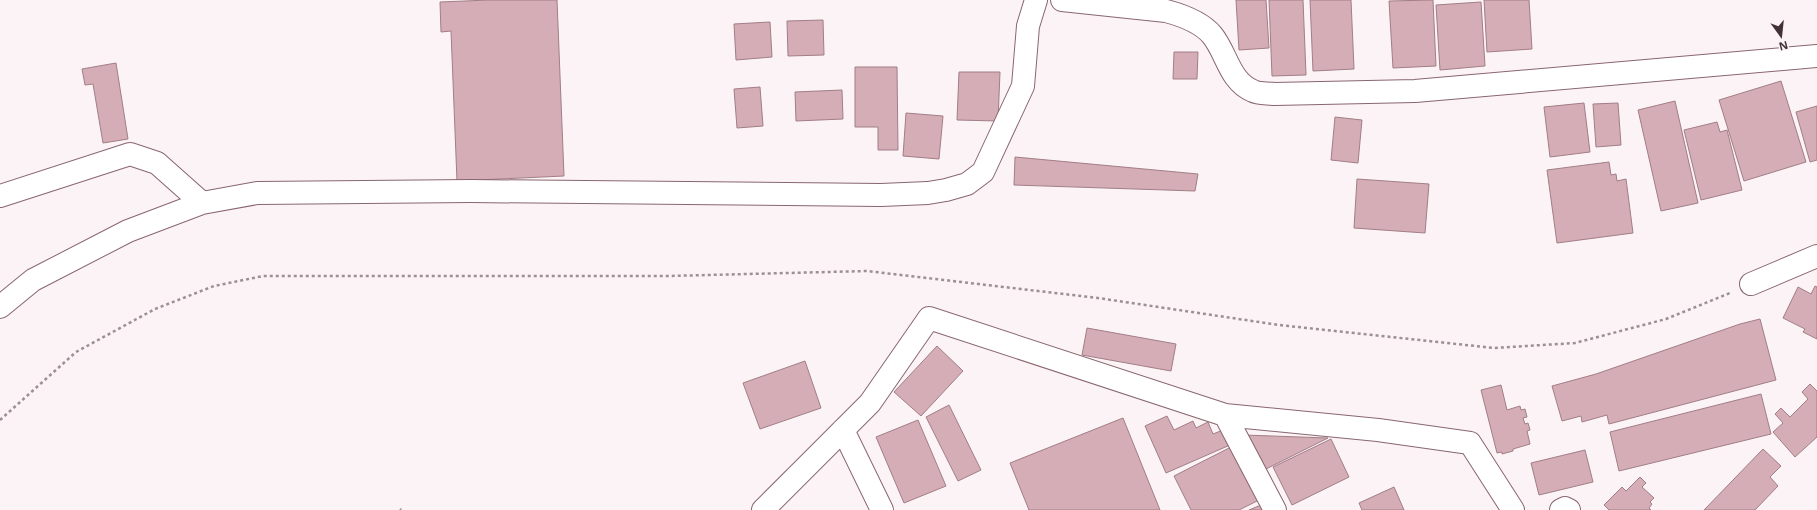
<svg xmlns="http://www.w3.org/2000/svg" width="1817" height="510" font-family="'Noto Sans',sans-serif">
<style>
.building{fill:#d4adb6;stroke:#a27e86}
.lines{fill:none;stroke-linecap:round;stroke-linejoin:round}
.minor-casing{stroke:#89666e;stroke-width:24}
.path{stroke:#9c9093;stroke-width:2.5;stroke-dasharray:3 3;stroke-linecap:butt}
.minor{stroke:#fff;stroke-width:22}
</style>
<rect width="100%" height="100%" fill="#fbf3f5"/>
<path class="building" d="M489 0H557L564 176 457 181 451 31 441 32 440 2Z
M1236 0H1266L1269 48 1239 50Z
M1269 0H1303L1306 75 1272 76Z
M1310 0H1351L1354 69 1313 71Z
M1433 0 1436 66 1393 68 1389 1Z
M1484 0H1529L1532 49 1487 52Z
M1481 2 1485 66 1440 70 1436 5Z
M823 20 824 55 788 56 787 21Z
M770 22 772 57 736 60 734 24Z
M1174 52H1198L1197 79H1173Z
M116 63 128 139 103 143 93 84 85 85 82 69Z
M855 67H897L898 150H878V127H855Z
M959 72H1000L998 121 957 120Z
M1781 81 1806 162 1744 181 1719 100Z
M760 87 763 126 737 128 734 89Z
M842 90 843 119 796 121 795 92Z
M1675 101 1698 203 1661 211 1638 110Z
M1584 103 1590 152 1550 157 1544 107Z
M1618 103 1621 145 1596 147 1593 104Z
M1817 106V160L1810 162 1796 112Z
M906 113 943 116 939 159 903 156Z
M1335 117 1362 120 1358 163 1331 160Z
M1717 122 1720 132 1727 130 1742 190 1701 200 1684 130Z
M1015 157 1198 174 1195 191 1014 185Z
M1609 162 1611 175 1616 174 1617 181 1626 179 1633 233 1557 243 1547 170Z
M1357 179 1429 184 1425 233 1354 228Z
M1815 286 1817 287V339L1803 332 1805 329 1783 318 1798 287 1811 294Z
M1760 319 1776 380 1609 424 1607 415 1582 422 1581 416 1562 421 1552 386 1596 374 1740 324Z
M1087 328 1176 344 1171 371 1082 355Z
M937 346 963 371 921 416 894 392Z
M805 361 821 408 760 429 743 383Z
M1810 384 1817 391V437L1795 457 1773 432 1783 423 1775 414 1781 408 1790 417 1808 399 1802 392Z
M1501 385 1507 410 1520 406 1521 410 1525 409 1527 417 1523 418 1525 424 1528 423 1530 430 1527 431 1530 444 1513 449V451L1502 454V452L1497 453 1481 390Z
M1761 394 1771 434 1619 471 1610 432Z
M949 405 981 470 958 481 926 417Z
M1167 416 1174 430 1193 421 1196 428 1208 422 1213 434 1223 430 1230 445 1166 473 1145 426Z
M1123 418 1160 510H1029L1010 463Z
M918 420 946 486 904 503 876 437Z
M1244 435 1328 438 1262 471Z
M1331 439 1349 477 1292 505 1273 467Z
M1233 446 1259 500 1239 510H1191L1174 476Z
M1763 449 1781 466 1770 477 1778 486 1755 510H1704Z
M1585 450 1593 482 1539 495 1531 463Z
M1640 477 1646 483 1642 487 1654 498 1650 502 1652 504 1649 508 1651 510H1609L1604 505 1622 487 1626 491Z
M1394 487 1404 510H1362L1359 503Z
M1261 505 1263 510H1249Z"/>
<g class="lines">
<g class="minor-casing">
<path id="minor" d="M1062 0 1166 11C1181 15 1202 23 1212 35 1227 53 1229 81 1253 91 1259 94 1267 93 1274 94L1415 91 1817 56
M0 196 130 154 157 163 202 203
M1751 284 1817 256
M0 307 33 280 128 231 202 203 257 193 471 191 881 195 928 193 946 190 967 184 983 172 1023 86 1028 26 1036 0
M1225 415 1378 430 1470 443 1513 510
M843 430 882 510
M763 510 870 403 929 318 1225 415 1275 510
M1561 510 1565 508 1569 510"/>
</g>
<path class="path" d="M0 420 76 352 155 309 214 286 263 276H668L867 271 1098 298 1279 325 1494 348 1575 343 1666 319 1730 293
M400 509 401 510"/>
<use href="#minor" class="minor"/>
</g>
<g transform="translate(1781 36) rotate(165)" stroke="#fbf3f5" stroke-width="3" paint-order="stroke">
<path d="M0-3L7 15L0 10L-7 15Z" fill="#423236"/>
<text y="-6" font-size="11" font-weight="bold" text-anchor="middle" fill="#423236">N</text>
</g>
</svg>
